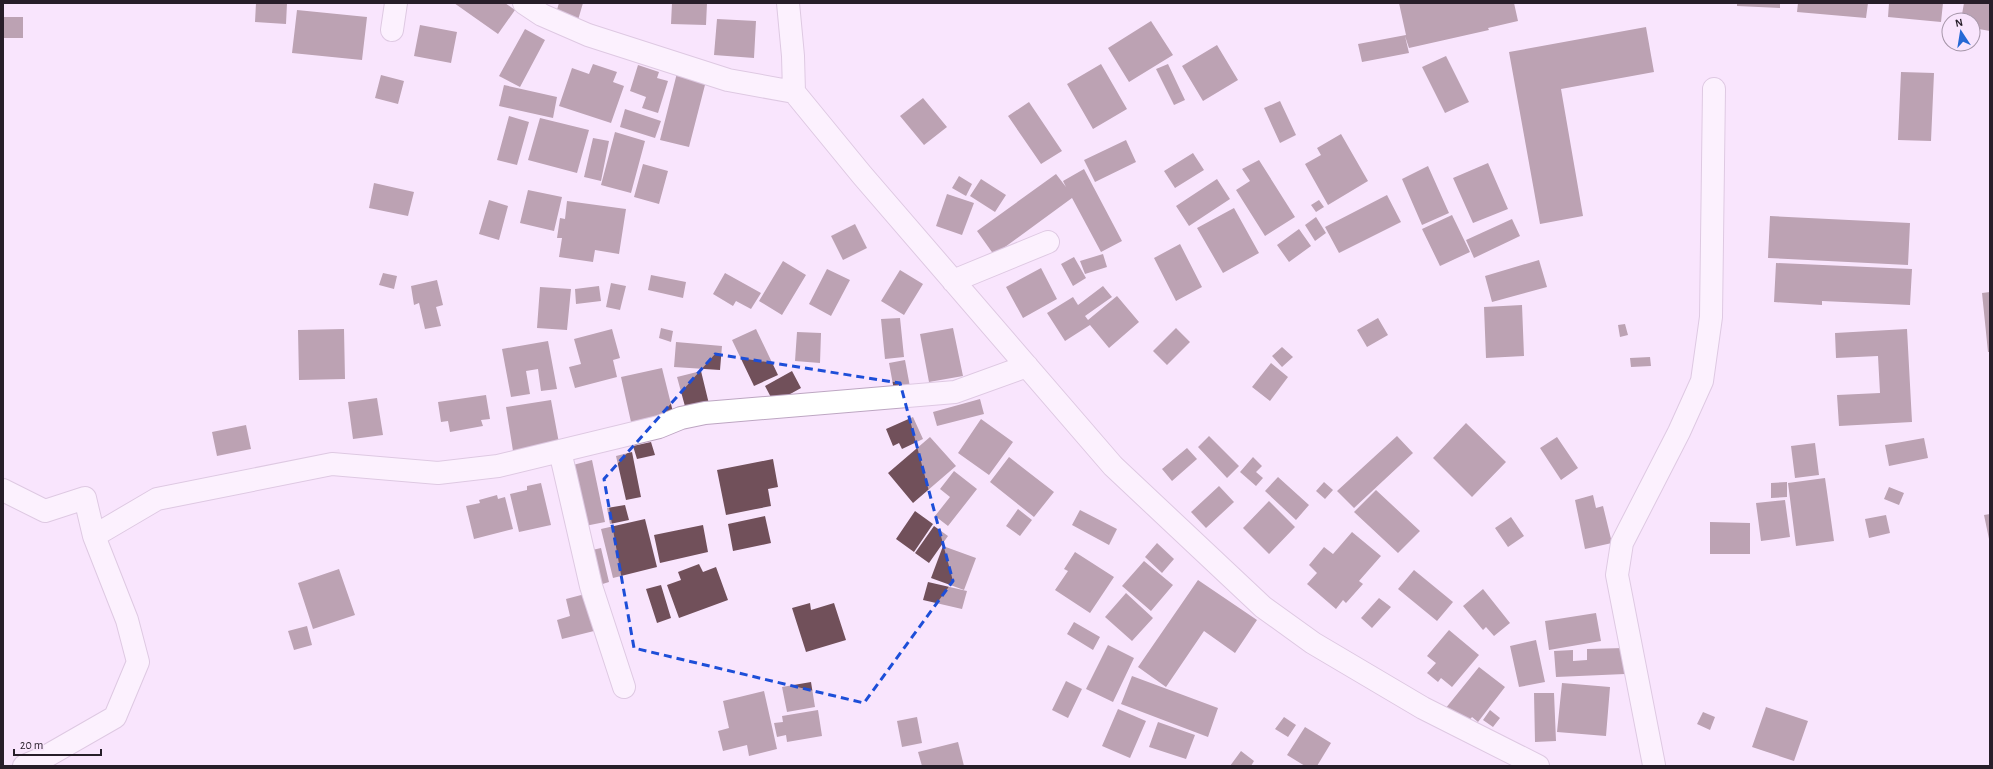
<svg xmlns="http://www.w3.org/2000/svg" width="1993" height="769" font-family="'Alegreya Sans',sans-serif">
<style>
.building{fill:#71505a}
.lines{fill:none;stroke-linecap:round;stroke-linejoin:round}
.street-casing{stroke:#bda6c2;stroke-width:24}
.street{stroke:#fff;stroke-width:22}
.marked{fill:none;stroke:#1d4ed8;stroke-width:3;stroke-dasharray:8 5;stroke-linejoin:round}
</style>
<rect width="100%" height="100%" fill="#f9e5fd"/>
<path class="building" d="M256 3H287L286 24 255 22Z
M454 3H505L515 10 498 34Z
M559 3H583L578 20 556 13Z
M672 3H707L706 25 671 24Z
M1399 3H1514L1518 21 1488 28 1489 30 1409 48 1405 36 1409 53 1362 62 1358 44 1406 35Z
M1737 3H1780V8L1737 6Z
M1798 3H1868L1866 18 1797 12Z
M1889 3H1943L1941 22 1888 17Z
M1964 3H1990V31L1973 28V20H1961Z
M297 10 367 17 362 60 292 53Z
M3 17H23V38H3Z
M717 19 756 21 754 58 714 55Z
M1151 21 1173 55 1129 82 1108 48Z
M420 25 457 32 451 63 414 56Z
M1646 27 1654 72 1561 89 1583 216 1540 224 1509 52Z
M525 29 545 40 520 87 499 76Z
M1217 45 1238 80 1203 101 1182 66Z
M1446 56 1469 102 1445 113 1422 67Z
M593 64 617 72 613 82 624 86 611 123 559 106 572 68 589 74Z
M1101 64 1127 109 1093 129 1067 84Z
M1168 64 1185 100 1174 105 1156 69Z
M638 65 659 72 657 78 668 81 658 113 642 108 646 97 630 91Z
M1901 72 1934 73 1931 141 1898 140Z
M677 73 706 81 689 147 660 140Z
M381 75 404 81 398 104 375 98Z
M504 85 557 97 553 118 499 106Z
M923 98 947 127 924 145 900 116Z
M1280 101 1296 135 1280 143 1264 108Z
M1029 102 1062 151 1041 164 1008 116Z
M625 109 661 121 655 138 620 127Z
M509 116 529 122 517 165 497 160Z
M540 118 589 130 577 173 528 160Z
M615 132 645 141 631 193 601 185Z
M1341 134 1368 181 1328 205 1305 164 1321 155 1317 148Z
M593 138 609 141 601 181 584 177Z
M1126 140 1136 162 1095 182 1084 160Z
M1193 153 1204 170 1175 188 1164 171Z
M1259 160 1295 217 1265 236 1236 190 1250 181 1242 169Z
M1488 163 1508 209 1473 223 1453 178Z
M643 164 668 171 659 204 634 197Z
M1428 166 1449 213 1422 225 1402 179Z
M1084 169 1122 241 1101 252 1072 198 994 255 977 231 1056 174 1066 187 1063 181Z
M959 176 972 184 966 196 952 188Z
M981 179 1006 195 995 212 970 196Z
M1217 179 1230 199 1189 226 1176 206Z
M374 183 414 192 408 216 369 208Z
M528 190 562 197 554 231 520 223Z
M947 194 974 203 962 235 936 226Z
M1387 195 1401 222 1339 253 1325 227Z
M489 200 508 206 499 240 479 234Z
M1319 200 1324 207 1316 212 1311 205Z
M567 201 626 209 619 254 595 250 593 262 559 257 562 238H557L560 218 565 219Z
M1234 208 1259 253 1223 273 1197 228Z
M1452 215 1470 252 1440 266 1422 229Z
M1770 216 1910 223 1908 265 1768 258Z
M1316 217 1326 233 1315 241 1305 225Z
M1512 219 1520 236 1474 258 1466 240Z
M855 224 867 248 843 260 831 236Z
M1299 229 1311 246 1289 262 1277 245Z
M1180 244 1202 287 1176 301 1154 258Z
M1103 254 1107 267 1085 274 1080 261Z
M1074 257 1086 278 1073 286 1061 264Z
M1539 260 1547 287 1492 302 1485 276Z
M783 261 806 275 782 315 759 301Z
M1776 263 1912 269 1910 305 1822 301V305L1774 302Z
M1041 268 1057 299 1023 318 1006 287Z
M827 269 850 280 831 316 809 304Z
M900 270 923 284 904 315 881 301Z
M383 273 397 276 394 289 379 285Z
M725 273 761 293 751 309 736 301 733 306 713 294Z
M651 275 686 282 683 298 648 290Z
M437 280 443 305 436 307 441 326 425 329 419 303 414 305 411 286Z
M611 283 626 286 620 310 606 307Z
M599 286 601 301 576 304 575 289Z
M1103 286 1112 297 1085 316 1088 320 1117 296 1139 322 1109 348 1090 325 1065 341 1047 313 1073 297 1078 305Z
M540 287 571 289 567 330 537 328Z
M1990 292V352H1988L1982 293Z
M1522 305 1524 356 1486 358 1484 307Z
M900 318 904 357 885 359 881 319Z
M1378 318 1388 335 1367 347 1357 330Z
M1625 324 1628 335 1620 337 1618 325Z
M661 328 673 331 671 342 659 338Z
M953 328 963 376 929 382 920 334Z
M1176 328 1190 342 1167 365 1153 351Z
M344 329 345 379 299 380 298 330Z
M612 329 620 358 613 360 617 377 575 388 569 367 581 364 574 339Z
M756 329 778 375 754 386 732 340Z
M1907 329 1912 422 1839 426 1837 395 1880 393 1878 356 1836 358 1835 333Z
M797 332 821 333 820 363 795 361Z
M548 341 557 389 541 391 538 369 526 371 530 394 511 397 502 349Z
M676 342 722 346 720 370 674 367Z
M1282 347 1293 357 1282 367 1272 356Z
M1650 357 1651 366 1631 367 1630 358Z
M905 360 910 387 894 390 889 363Z
M1271 363 1288 377 1270 401 1252 387Z
M662 368 673 412 631 422 621 377Z
M701 371 709 404 686 410 677 377Z
M792 371 801 388 774 403 765 386Z
M486 395 490 419 481 420 483 426 450 432 448 421 441 422 438 402Z
M377 398 383 435 353 439 348 402Z
M980 399 984 414 937 426 933 412Z
M551 400 559 443 513 451 506 407Z
M913 417 923 439 902 449 899 443 893 446 886 429Z
M981 419 1013 442 989 475 958 453Z
M1466 423 1506 462 1472 497 1433 458Z
M246 425 251 449 217 456 212 432Z
M1209 436 1239 466 1227 478 1198 447Z
M1397 436 1413 453 1354 508 1337 491Z
M930 437 956 466 913 503 888 473Z
M1557 437 1578 468 1561 480 1540 448Z
M1924 438 1928 458 1889 466 1885 445Z
M651 442 655 455 637 459 633 446Z
M1815 443 1819 475 1795 478 1791 446Z
M1187 448 1197 459 1172 481 1162 469Z
M632 452 641 497 626 500 616 456Z
M1009 457 1054 492 1034 517 990 482Z
M1253 457 1262 466 1256 472 1263 478 1256 486 1240 472Z
M773 459 778 487 768 489 771 506 726 515 717 470Z
M592 460 605 522 585 526 573 465Z
M954 471 977 489 948 526 935 516 950 497 940 489Z
M1278 477 1309 505 1296 520 1265 491Z
M1825 478 1834 541 1796 546 1788 483Z
M1324 482 1333 490 1325 499 1316 491Z
M1787 482V497L1771 498V483Z
M541 483 551 525 519 532 510 494 527 490V486Z
M1219 486 1234 502 1206 528 1191 512Z
M1889 487 1904 493 1899 505 1884 499Z
M1376 490 1420 531 1398 553 1354 512Z
M497 495 498 499 505 497 513 529 474 539 466 506 480 503 479 500Z
M1593 495 1596 508 1603 506 1612 543 1585 549 1575 500Z
M1785 500 1790 537 1761 541 1756 503Z
M1269 501 1295 527 1269 554 1243 528Z
M625 505 629 520 610 524 607 508Z
M1018 509 1032 520 1020 536 1006 526Z
M1080 510 1117 529 1109 545 1072 525Z
M915 511 933 524 914 552 896 539Z
M1990 514V538L1989 539 1984 515Z
M1886 515 1890 533 1869 538 1865 519Z
M765 516 771 543 733 551 728 524Z
M1511 517 1524 536 1508 547 1495 528Z
M645 519 657 567 613 578 601 529Z
M1710 522 1750 523V554H1710Z
M703 525 708 552 660 563 654 535Z
M934 526 948 536 929 563 915 553Z
M1352 532 1381 556 1359 581 1363 584 1346 603 1343 600 1336 609 1307 584 1317 573 1309 565 1324 547 1333 554Z
M1157 543 1174 559 1162 573 1145 557Z
M943 546 976 558 964 590 931 578Z
M601 548 609 582 596 586 588 551Z
M1075 552 1114 577 1090 613 1055 590 1068 571 1064 569Z
M1144 561 1173 585 1151 611 1122 586Z
M699 564 703 572 716 567 728 600 679 618 667 585 681 580 678 572Z
M339 569 355 615 313 629 298 583Z
M1414 570 1453 602 1437 621 1398 589Z
M1198 580 1257 620 1235 653 1204 631 1166 687 1138 667Z
M928 582 967 591 962 609 923 600Z
M661 585 671 618 657 623 646 589Z
M1483 589 1510 623 1494 636 1486 627 1483 630 1463 606Z
M1126 593 1153 618 1132 641 1105 617Z
M585 594 594 631 562 639 557 620 570 616 566 599Z
M1379 598 1391 607 1372 628 1361 618Z
M810 603 811 610 834 603 846 640 806 652 792 608Z
M1596 613 1601 641 1549 650 1545 621Z
M1074 622 1100 637 1093 650 1067 634Z
M307 626 312 645 294 650 288 631Z
M1449 630 1479 655 1452 687 1441 678 1438 682 1427 673 1436 663 1427 656Z
M1536 640 1545 682 1519 687 1510 646Z
M1108 645 1134 658 1113 702 1086 689Z
M1624 648 1625 674 1556 677 1554 651 1573 650V661L1587 660V649Z
M1479 667 1505 687 1478 722 1472 717 1466 725 1445 709Z
M1132 676 1218 708 1208 737 1121 704Z
M1066 681 1082 689 1068 718 1052 710Z
M811 682 815 707 787 712 782 687Z
M1562 683 1610 687 1606 736 1557 732Z
M764 691 777 749 749 756 747 745 723 751 718 731 729 728 723 701Z
M1534 693H1554L1556 741 1535 742Z
M1766 707 1808 721 1794 761 1752 747Z
M1118 709 1146 721 1130 758 1102 746Z
M818 710 822 736 787 742 786 735 777 737 774 723 783 722 782 716Z
M1490 710 1500 718 1493 727 1483 720Z
M1703 712 1715 717 1710 730 1697 724Z
M917 717 922 743 902 747 897 721Z
M1284 717 1296 725 1288 737 1275 729Z
M1158 722 1195 735 1186 759 1149 747Z
M1305 727 1331 743 1317 766H1305L1287 755Z
M958 742 964 766H922L918 752Z
M1241 751 1254 761 1251 766H1230Z"/>
<g class="lines">
<g class="street-casing">
<path id="street" d="M524 3 542 15 588 35 728 80 794 92
M788 3 793 56 794 92 862 175 1113 466 1263 607 1313 643 1423 708 1538 766
M392 30 396 3
M953 281 1048 242
M560 451 591 586 624 687
M3 490 45 511 85 498 94 536
M1654 765 1617 575 1622 543 1679 432 1702 381 1711 317 1714 89
M24 766 47 756 115 717 138 662 127 620 94 536 157 499 332 464 438 473 498 466 659 427 681 418 705 413 955 392 1027 366"/>
</g>
<use href="#street" class="street"/>
</g>
<path d="M0 0H1993V769H0ZM715 354 900 383 953 581 864 703 634 648 604 479Z" fill="#f9e5fd" fill-opacity=".55" fill-rule="evenodd"/>
<path class="marked" d="M715 354 900 383 953 581 864 703 634 648 604 479Z"/>
<rect width="1993" height="769" fill="none" stroke="#271e29" stroke-width="8"/>
<g transform="translate(1961 32) rotate(348)"><circle r="19" fill="#f9e5fd" stroke="#a595a8"/>
<path d="M0-3L7 15L0 10L-7 15Z" fill="#2669d5"/>
<text y="-6" font-size="11" font-weight="bold" text-anchor="middle" fill="#271e29">N</text>
</g>
<path d="M14 749v6h87v-6" fill="none" stroke="#271e29" stroke-width="2"/>
<text x="20" y="749" font-size="12" fill="#271e29" stroke="#f9e5fd" stroke-width="3" paint-order="stroke">20 m</text>
</svg>
